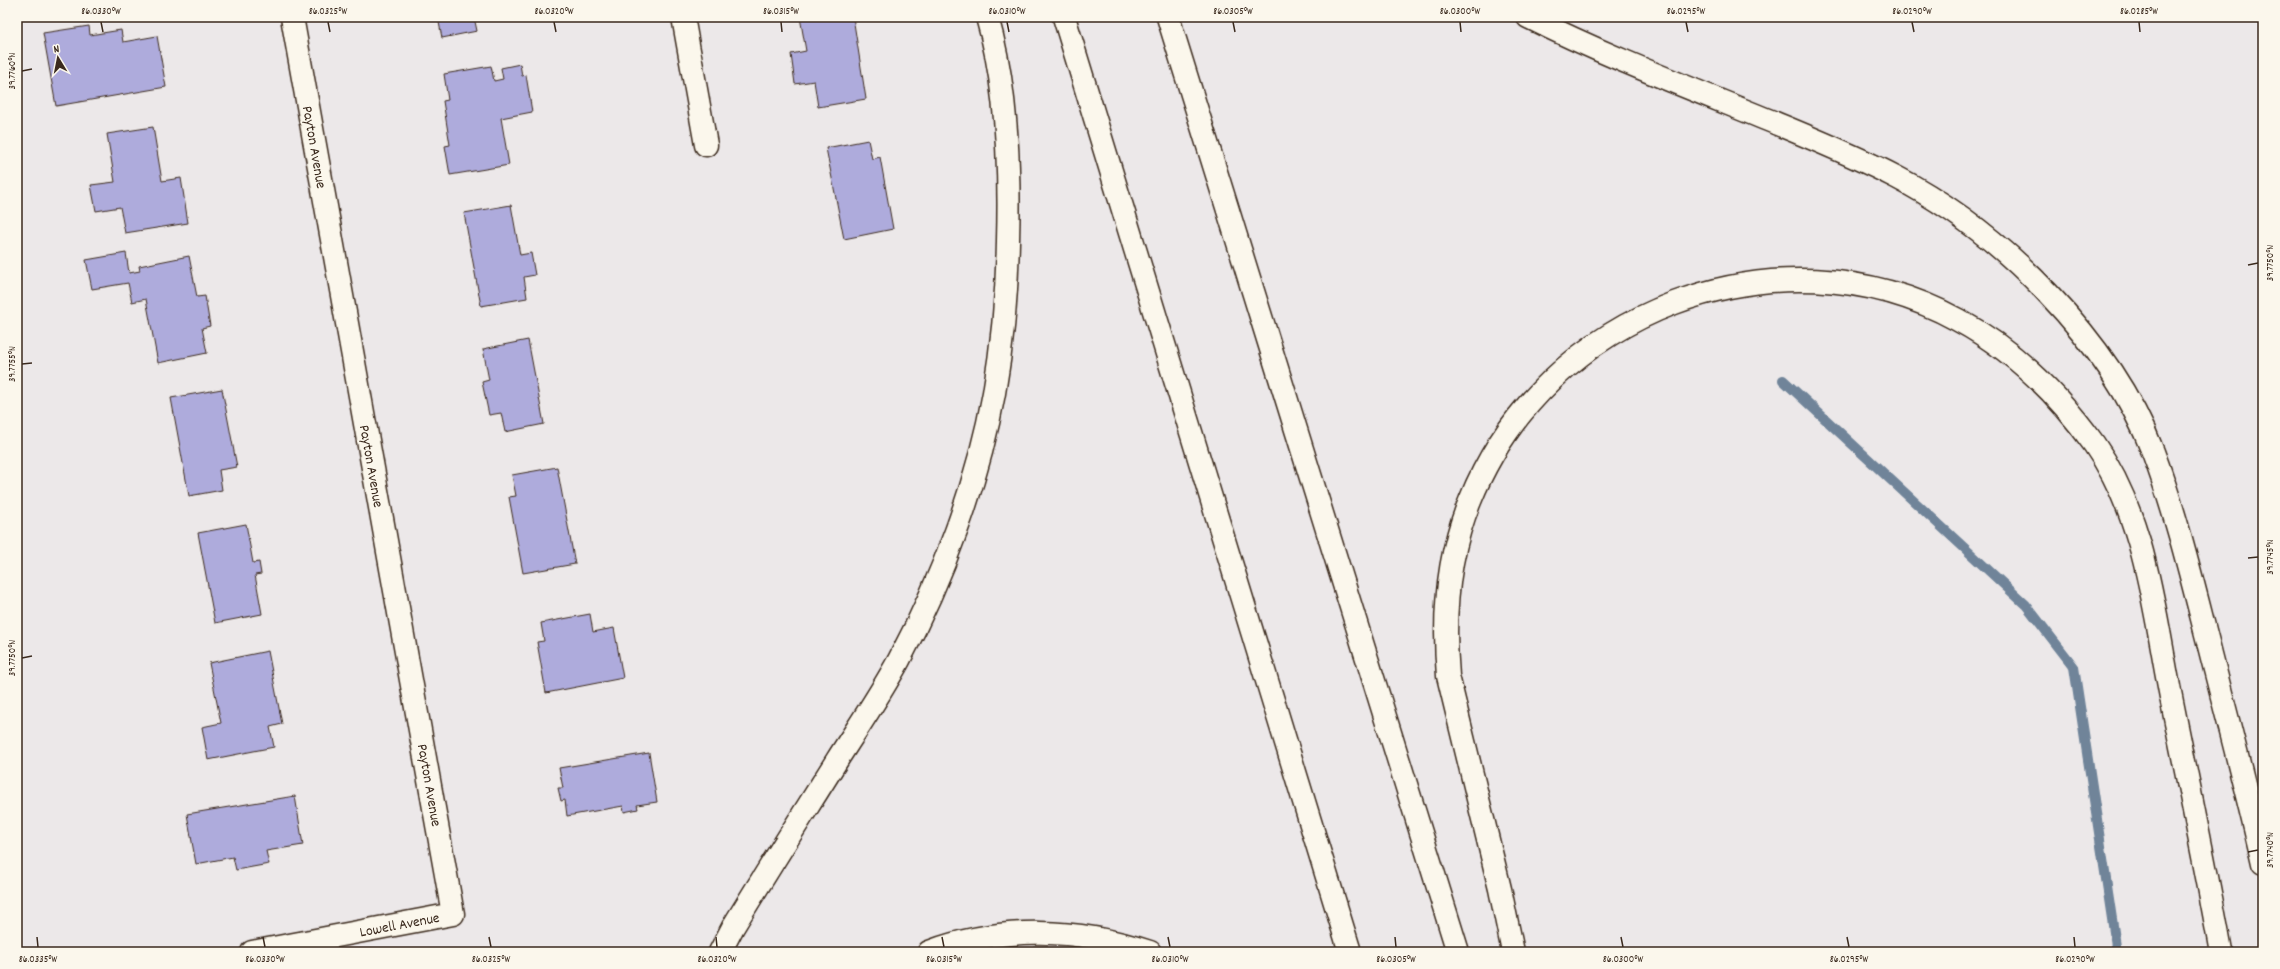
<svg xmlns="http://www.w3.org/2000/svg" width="2280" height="969" font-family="Dekko,sans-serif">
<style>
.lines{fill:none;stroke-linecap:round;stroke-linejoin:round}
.stream{stroke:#6f8499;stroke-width:10}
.building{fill:#aeabdc;stroke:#3b2a1e}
.minor-casing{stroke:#3b2a1e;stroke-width:25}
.motorway-casing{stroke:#3b2a1e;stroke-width:25}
.minor{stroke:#fbf7ec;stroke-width:22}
.motorway{stroke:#fbf7ec;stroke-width:22}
.ticks{fill:none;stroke:#3b2a1e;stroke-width:1.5}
.labels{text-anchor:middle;stroke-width:3.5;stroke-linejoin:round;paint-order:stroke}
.street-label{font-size:15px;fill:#3b2a1e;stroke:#fbf7ec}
.neatline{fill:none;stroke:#3b2a1e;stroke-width:1.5}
.ticks-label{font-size:10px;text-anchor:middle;fill:#3b2a1e}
</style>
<rect width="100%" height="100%" fill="#ece8e9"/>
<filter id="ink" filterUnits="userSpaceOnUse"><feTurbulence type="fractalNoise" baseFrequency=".025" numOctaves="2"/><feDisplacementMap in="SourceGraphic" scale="8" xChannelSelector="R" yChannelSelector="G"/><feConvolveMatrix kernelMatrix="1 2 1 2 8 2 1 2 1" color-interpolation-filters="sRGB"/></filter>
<g filter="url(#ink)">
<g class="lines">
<path class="stream" d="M1783 380 2026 605 2074 667 2117 952"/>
</g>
<path class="building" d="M438 17H474L477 31 442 38Z
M800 17H853L866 99 818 107 814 81 795 84 791 54 806 51Z
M89 26 90 35 121 30 123 42 157 36 166 87 56 106 43 33Z
M520 64 522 76 526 75 532 112 501 118 509 165 450 175 445 146 450 145 443 101 448 100 444 74 491 66 494 81 503 79 501 68Z
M153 127 162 181 181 178 188 223 125 233 120 207 96 211 91 185 115 182 107 134Z
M868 140 872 159 880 157 893 229 844 239 826 148Z
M511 205 520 255 531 253 535 275 524 277 527 298 481 306 464 213Z
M126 253 129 273 140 271 139 266 189 256 197 297 205 296 210 326 202 328 207 353 158 363 146 299 132 302 128 283 92 289 86 260Z
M528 340 544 424 505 432 501 413 489 415 482 382 489 380 483 349Z
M222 389 237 467 219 470 222 490 189 496 171 398Z
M557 467 575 564 523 573 509 497 516 496 512 475Z
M246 524 253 563 259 562 261 574 255 575 262 614 215 623 198 533Z
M590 614 593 632 614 628 623 678 546 693 537 642 544 641 541 623Z
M268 651 282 724 270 727 274 747 208 760 202 727 221 723 209 663Z
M649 753 657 802 637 805 638 809 624 812 623 806 567 816 565 800 561 801 558 788H563L559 768Z
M295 796 303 845 266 851 269 864 236 870 233 857 196 864 187 814Z"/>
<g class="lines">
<g class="minor-casing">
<g id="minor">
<path d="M683 17 706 145"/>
<path id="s1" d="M252 952 453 914 292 17"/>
</g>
</g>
<g class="motorway-casing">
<path id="motorway" d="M1064 17 1350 952
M1168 17 1458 952
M1528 17C1606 56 1687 87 1768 120 1811 138 1854 155 1896 177 2000 231 2110 340 2153 452 2177 516 2193 584 2210 650 2228 721 2247 792 2263 863
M720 952 733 927C767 871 802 816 837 760 858 727 880 695 899 660 942 579 978 483 994 393 1003 342 1007 292 1008 241 1010 171 1007 85 987 17
M929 952C1001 925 1078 928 1150 952
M1513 952 1500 889 1448 676C1443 618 1447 556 1470 501 1545 312 1778 222 1958 320 2012 349 2058 394 2094 444 2146 518 2154 611 2171 697 2188 782 2206 867 2221 952"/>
</g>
<use href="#minor" class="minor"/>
<use href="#motorway" class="motorway"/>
</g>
</g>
<path class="ticks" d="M101 22 103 32M328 22 330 32M554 22 556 32M781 22 782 32M1007 22 1009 32M1233 22 1235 32M1460 22 1461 32M1686 22 1688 32M1912 22 1914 32M2139 22 2140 32M22 71 32 69M2248 265 2258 263M22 364 32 363M2248 558 2258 557M22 658 32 656M2248 852 2258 850M37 937 38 947M263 937 265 947M489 937 491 947M716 937 717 947M942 937 944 947M1168 937 1170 947M1395 937 1396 947M1621 937 1623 947M1847 937 1849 947M2074 937 2075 947"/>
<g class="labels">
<g class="street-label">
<text transform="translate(315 147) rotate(80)" y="5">Payton Avenue</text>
<text transform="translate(372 466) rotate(80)" y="5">Payton Avenue</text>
<text transform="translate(430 785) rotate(80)" y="5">Payton Avenue</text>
<text dy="5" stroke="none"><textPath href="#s1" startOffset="150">Lowell Avenue</textPath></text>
</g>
</g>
<rect width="2280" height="969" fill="none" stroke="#fbf7ec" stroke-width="44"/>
<g transform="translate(58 58) rotate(350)" stroke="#fbf7ec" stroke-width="3" paint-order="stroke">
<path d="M0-3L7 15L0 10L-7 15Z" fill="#3b2a1e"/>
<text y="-6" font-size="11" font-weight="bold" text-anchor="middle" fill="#3b2a1e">N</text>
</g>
<rect x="22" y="22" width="2236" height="925" class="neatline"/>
<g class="ticks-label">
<text x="101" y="14">86.0330°W</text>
<text x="328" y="14">86.0325°W</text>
<text x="554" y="14">86.0320°W</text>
<text x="781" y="14">86.0315°W</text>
<text x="1007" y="14">86.0310°W</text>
<text x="1233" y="14">86.0305°W</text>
<text x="1460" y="14">86.0300°W</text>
<text x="1686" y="14">86.0295°W</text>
<text x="1912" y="14">86.0290°W</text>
<text x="2139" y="14">86.0285°W</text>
<text transform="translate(11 71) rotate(-90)" y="4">39.7760°N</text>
<text transform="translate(2269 263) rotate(-90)" y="4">39.7750°N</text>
<text transform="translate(11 364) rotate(-90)" y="4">39.7755°N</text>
<text transform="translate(2269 557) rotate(-90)" y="4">39.7745°N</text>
<text transform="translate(11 658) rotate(-90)" y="4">39.7750°N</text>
<text transform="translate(2269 850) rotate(-90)" y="4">39.7740°N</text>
<text x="38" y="962">86.0335°W</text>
<text x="265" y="962">86.0330°W</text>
<text x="491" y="962">86.0325°W</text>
<text x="717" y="962">86.0320°W</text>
<text x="944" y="962">86.0315°W</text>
<text x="1170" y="962">86.0310°W</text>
<text x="1396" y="962">86.0305°W</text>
<text x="1623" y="962">86.0300°W</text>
<text x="1849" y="962">86.0295°W</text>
<text x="2075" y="962">86.0290°W</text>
</g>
</svg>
